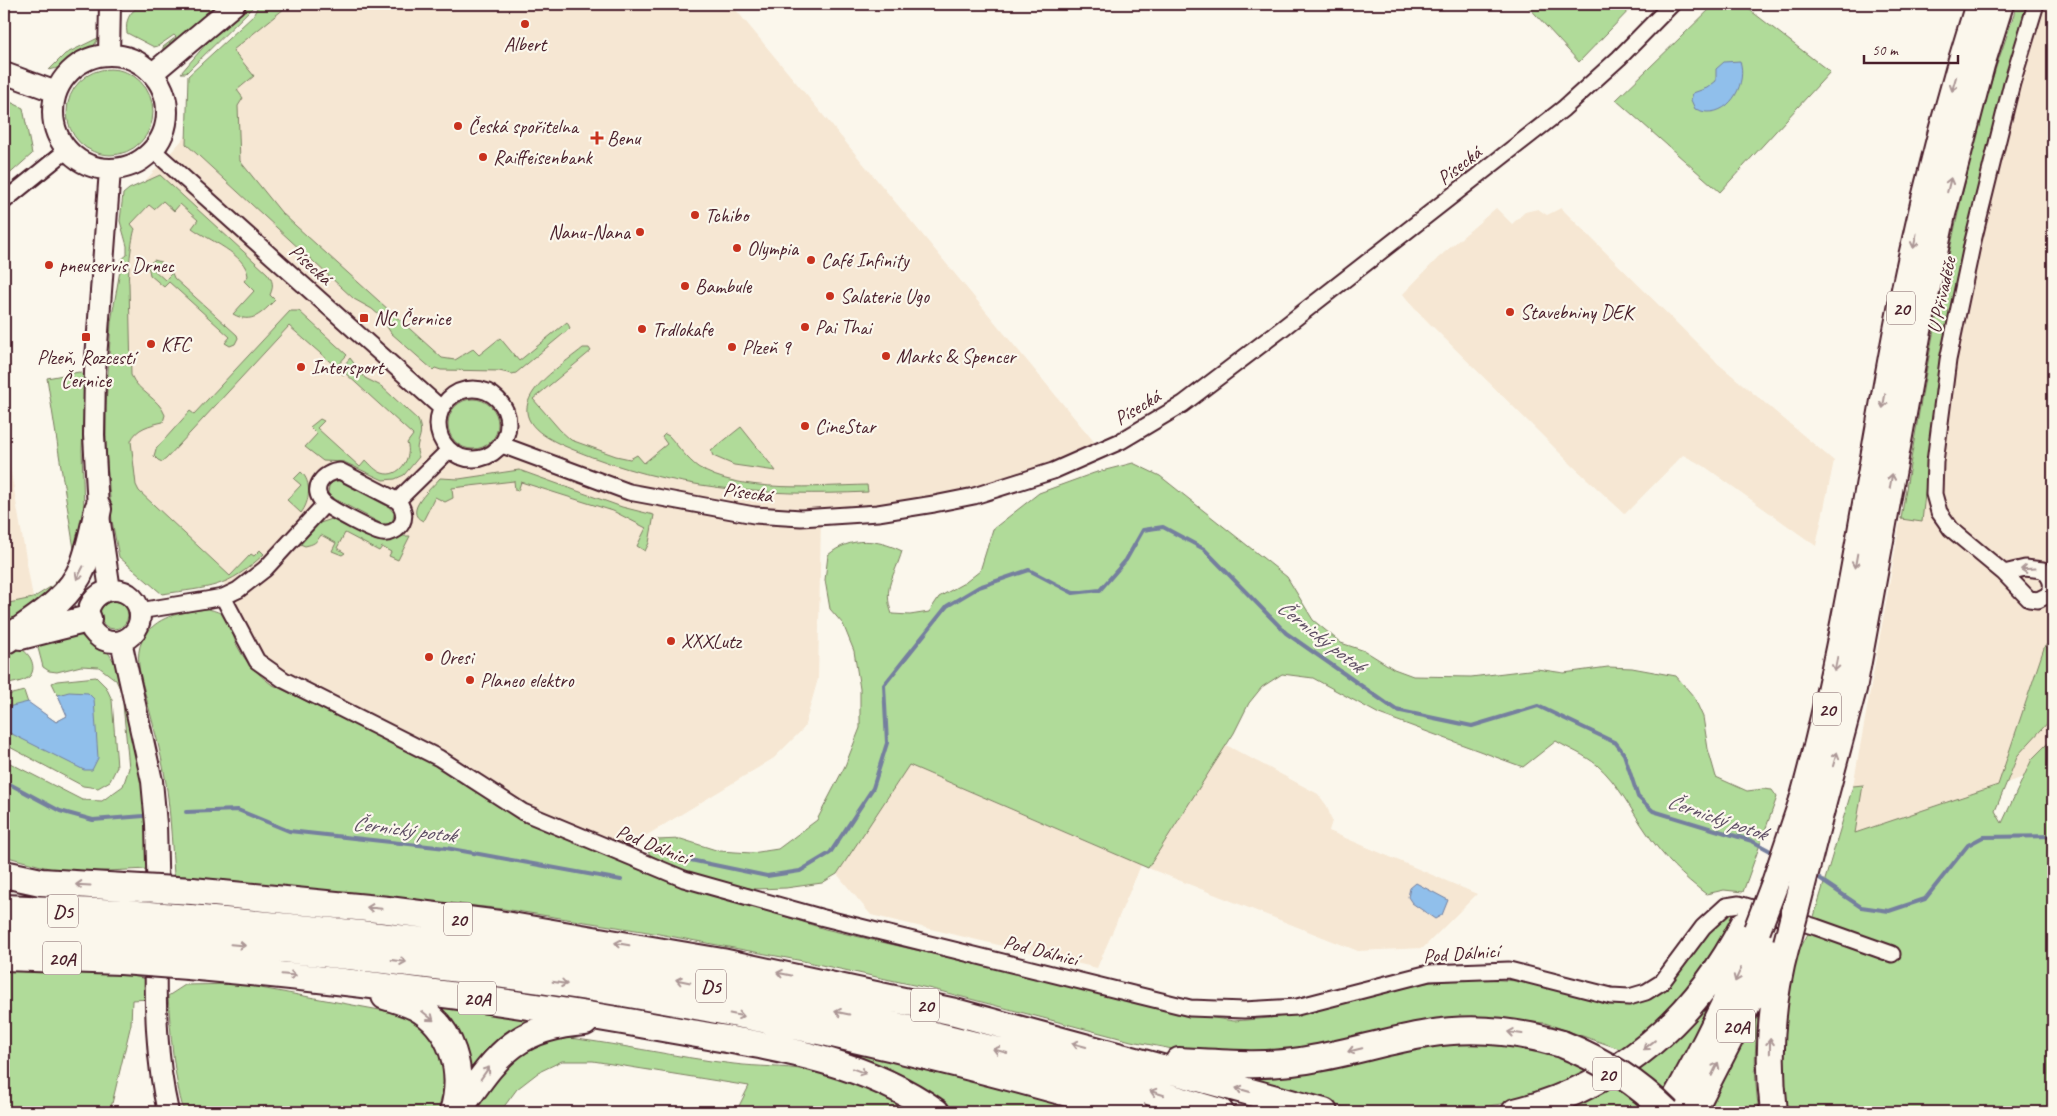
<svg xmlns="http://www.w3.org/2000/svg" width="2057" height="1116" font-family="Caveat,sans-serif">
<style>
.built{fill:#f6e7d3}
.green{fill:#b0db99;stroke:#7d7d62}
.water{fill:#90bfeb;stroke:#747f9e}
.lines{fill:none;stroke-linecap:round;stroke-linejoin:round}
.stream{stroke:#747f9e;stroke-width:4}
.street-casing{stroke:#4a1f2b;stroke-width:19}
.secondary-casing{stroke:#4a1f2b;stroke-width:24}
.highway-casing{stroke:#4a1f2b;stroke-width:30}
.street{stroke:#fbf7ec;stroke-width:15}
.secondary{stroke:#fbf7ec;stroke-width:20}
.highway{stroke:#fbf7ec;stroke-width:26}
.highway-bridge-casing{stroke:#4a1f2b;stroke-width:30;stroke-linecap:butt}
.highway-bridge{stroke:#fbf7ec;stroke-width:26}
.oneway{stroke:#ab9695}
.poi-dot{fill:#c8321e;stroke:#fbf7ec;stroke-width:2}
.labels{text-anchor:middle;stroke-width:4.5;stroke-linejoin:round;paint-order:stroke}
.shield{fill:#fbf7ec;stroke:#7f6065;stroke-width:1}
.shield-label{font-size:19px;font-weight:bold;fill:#4a1f2b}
.poi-label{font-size:20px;fill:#4a1f2b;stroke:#fbf7ec;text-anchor:start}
.street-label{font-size:20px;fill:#4a1f2b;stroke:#fbf7ec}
.water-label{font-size:21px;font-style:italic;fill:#5f4f65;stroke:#fbf7ec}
</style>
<rect width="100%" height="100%" fill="#fbf7ec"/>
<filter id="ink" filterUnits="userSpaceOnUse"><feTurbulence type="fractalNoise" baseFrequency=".02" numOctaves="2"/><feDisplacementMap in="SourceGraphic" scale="10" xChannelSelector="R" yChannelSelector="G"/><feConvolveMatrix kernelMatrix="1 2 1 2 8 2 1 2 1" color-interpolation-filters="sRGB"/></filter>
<g filter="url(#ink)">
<path class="built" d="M267 4H731L1101 450 974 496 821 518 818 679 804 728 774 758 614 855 514 816 429 761 271 684 255 672 238 647 224 583 125 488 127 201 221 97 220 46Z
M2018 4H2053V738L2032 759 2024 777 1855 833 1863 786H1853L1890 580 1928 357 1961 205 1990 86Z
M1496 208 1512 224 1525 212 1538 209 1547 215 1561 208 1716 362 1834 461 1816 546 1704 466 1683 455 1625 514 1574 467 1414 308 1403 294 1438 258Z
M4 445 9 461 33 598 4 604Z
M1226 745 1318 794 1327 806 1332 821 1329 831 1477 894 1423 948 1358 951 1148 868Z
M909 765 1141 865 1097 968 871 915 837 874Z"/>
<path class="green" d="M139 4H225L163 54V47L176 37 174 35 158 46 154 47 127 33C125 21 129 12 140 6Z
M247 4 255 5 186 73H181L218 30Z
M259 4H290L233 50 254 76 237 90 243 98 238 106 240 161 281 212 296 226 442 358 455 360 473 349 479 355 500 338 519 361 567 322 570 328 568 330 516 373 512 374 499 371 441 370 435 368 433 370 391 333 380 316 372 309 354 299 186 144 188 76 253 16Z
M1526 4H1635L1579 62Z
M1715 4H1742L1830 72 1720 192 1616 100Z
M2017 4H2028L1995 119 1962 252 1938 371 1922 522 1901 519C1925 374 1950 228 1990 86 1998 59 2009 32 2017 4Z
M98 38C92 55 65 67 49 70L65 54Z
M67 112a43 43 0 1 1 86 0a43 43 0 1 1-86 0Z
M4 99 23 108 32 154 4 179Z
M160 175 267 273C273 280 274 286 270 295L275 300C262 313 252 325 233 314L254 291 244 281 248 276C246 254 208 240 192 228L198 220 180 204 174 211 163 201 154 209 149 205 131 224 135 229C132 236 127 277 129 283L131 375C138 392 159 398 165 415L163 422C150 425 136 428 131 441L136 485 139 491 230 576 251 554 254 556 260 550 264 554C227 589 210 587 162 594L119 557 112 521 106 451V407L111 322 122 259 127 255V246L120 221 123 194 129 189Z
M154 260 161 262 154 270 165 280 172 273 174 278 237 335 238 338 235 344 230 346 225 343 230 337 169 282 164 287 150 275 148 265Z
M290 311H299L347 355 336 367 289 326 166 459 162 462 158 460 154 456 156 449 190 411 194 414Z
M583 348H589L591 351 533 399 560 430 571 440 616 456 630 459 637 455 644 463 667 444 662 437 665 434 669 436C678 446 687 459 698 467 739 494 820 486 867 485L868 492C766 497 669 489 574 450 557 443 524 430 527 407 530 384 566 362 583 348Z
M350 358 365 378 381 386 418 420C424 434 418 437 417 449 417 452 418 455 419 457L404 475 395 479 383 480 344 462 323 461 305 447 317 434 310 427 320 419 324 421 317 428 360 467 366 460C371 465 376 471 382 473 399 479 413 457 407 443L413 435 345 373 343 375 339 371Z
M79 372 85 376 82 450 85 539 80 561 29 614 4 623V604L33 598 52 586 72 564 74 549 47 378Z
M448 424a25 25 0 1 1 50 0a25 25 0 1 1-50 0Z
M741 427 776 471 734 465 713 456 711 451Z
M1133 463 1160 476 1287 577 1313 620 1341 643 1365 651 1394 669 1413 676 1471 677 1537 669 1564 673 1608 667 1632 668 1676 676 1694 697 1703 717 1708 749 1716 777 1747 791 1763 789 1772 790 1777 797 1743 892 1724 890 1706 894C1683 877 1663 857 1647 833 1631 810 1618 783 1597 765 1585 755 1569 749 1556 741L1523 767 1379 714 1313 678 1282 674 1262 687 1249 703 1234 733 1148 868 909 765 837 874 822 883 786 888 755 889 691 877 649 854 648 846 656 840 681 839 719 851 752 853 778 849 817 820 845 766 860 728V689L854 651 843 624 830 609 825 580 828 555C851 536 877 539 902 551 895 576 882 587 892 614L910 615 929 612 939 597 966 582 980 571 993 529 1039 493 1094 473Z
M519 470 622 507 654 515 649 543 645 551 637 546 646 528 613 511 521 482 518 491 515 490 514 481 452 488 453 498 445 502 435 497 423 521C402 512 432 488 440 478L459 479Z
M301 472C312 481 310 502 301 513L287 500 301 485 294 479Z
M339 481 389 507 394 513 393 520 388 524H382L333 498 328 493 329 486 333 482Z
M332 519 397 536H410L398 560 389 556 391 552 382 547 379 551 345 533 337 548 345 553 342 555 332 551 336 543 321 535C316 543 314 544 305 546L300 544 298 546 296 545 317 524Z
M100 615a14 14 0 1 1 28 0a14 14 0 1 1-28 0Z
M208 609C239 616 227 629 239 649 247 664 258 674 271 684L429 761 514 816 670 880 825 929 1059 983 1174 1012 1234 1021 1270 1018 1304 1013 1425 983 1466 978 1536 982 1612 1002 1632 1004 1648 999 1723 915 1740 910 1688 995 1623 1050 1545 1023 1509 1020 1393 1029 1273 1054 1183 1051 1131 1041 932 989 803 961 648 932 504 909 174 875C172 849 171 823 168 798 164 761 153 725 144 689 140 674 135 655 142 641 154 615 183 612 208 609Z
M75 635C87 636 97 641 105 649 129 672 148 792 150 827 150 841 149 855 148 869L67 873 4 856V760L82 800 102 801 123 786 129 768 122 693 116 680 99 667 81 666 57 672 49 671 43 667 38 648 39 644Z
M2045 645 2053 648V717L2018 755 1995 811 2002 823 2032 759 2053 738V1112H1786L1782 1034 1793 962 1810 930 1853 786 1863 785 1855 833 1998 785Z
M18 648C28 650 38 666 30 676 25 682 11 683 4 685V651Z
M96 677 106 687 112 700 117 767 110 781 98 788 83 786 4 744V696L24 691 28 703 56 722 68 716 52 683 57 681Z
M4 968 112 971 150 980 151 999 132 1000 131 1024 110 1112H4Z
M239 984 385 1011 406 1017 426 1028 442 1044 449 1091 437 1112H184C173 1074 171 1035 168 996L185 985Z
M1713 994 1717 1000 1658 1112H1559C1589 1101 1619 1087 1644 1067 1670 1045 1691 1019 1713 994Z
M427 1002 532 1016 531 1020 498 1040 468 1078C468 1036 457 1030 427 1002Z
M1759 1003C1755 1043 1753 1073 1759 1112H1709Z
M551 1036C613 1042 673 1057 734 1064 758 1067 783 1066 806 1070 847 1076 883 1093 919 1112H736L749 1086 593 1061H562L539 1072 517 1089 500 1112H473L506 1057Z
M1523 1042 1594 1071 1524 1100 1453 1112 1361 1110 1325 1103 1234 1075 1415 1044Z
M858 1052 1087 1112H951L939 1102 856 1060Z"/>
<path class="water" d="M1740 61C1747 82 1732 113 1707 112 1703 112 1699 110 1695 109L1691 100 1693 93 1707 88 1716 81V69L1724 62Z
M69 692 88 693 94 699 98 758 92 770H84L4 730V708L28 702 56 722 67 716 58 695Z
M1416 883 1448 900 1442 915 1435 919 1412 903 1408 897 1410 888Z"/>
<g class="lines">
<path class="stream" d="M4 781 60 811 93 820 144 816
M186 812 238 810 289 831 446 848 621 880
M676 857 767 876 800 871 830 853 873 788 887 743 884 685 947 606 979 587 1029 570 1073 593 1100 590 1126 560 1143 530 1163 527 1204 549 1286 633 1396 710 1472 726 1538 706 1616 743 1624 754 1638 797 1653 811 1752 841 1776 854
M1815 876 1861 907 1889 911 1925 899 1968 845 1983 837 2053 836"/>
<g class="street-casing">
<path id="street" d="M154 151 441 408
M4 201 67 150
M438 424a35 35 0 1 1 70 0a35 35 0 1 1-70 0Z
M502 445 629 492 754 515 801 518 878 513 934 504 974 496 1053 471 1121 441 1183 404 1279 331 1563 109 1619 58 1672 4
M340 471 398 501C403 508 406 515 402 523 398 530 391 534 383 533 375 533 330 509 324 503 309 489 323 472 340 471Z
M397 501 449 450
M2004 573 2025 568 2043 570C2051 578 2053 583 2050 594L2038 600 2029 599 2004 573 1951 529 1939 512 1934 494 1935 462 1948 360 1973 241 2012 83 2036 4
M223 597 257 661 284 680 439 758 523 812 684 879 820 917 1190 1008 1244 1010 1297 1007 1429 973 1509 970 1611 996 1629 997 1646 992 1662 982 1703 927 1726 906 1739 904 1816 927 1892 954
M139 611 206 600 223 597 238 590 265 569 325 504"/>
</g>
<g class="secondary-casing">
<path id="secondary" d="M109 54 110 4
M53 112a57 57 0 1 1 114 0a57 57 0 1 1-114 0Z
M4 73 56 92
M153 73 235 4
M110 170 95 372 94 435 98 509 110 590
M88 616a26 26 0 1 1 52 0a26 26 0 1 1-52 0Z
M121 641 152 781 156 824 158 904
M156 950C155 1005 156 1059 168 1112"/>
</g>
<g class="highway-casing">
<path id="highway" d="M21 636 88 619
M6 640C35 619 69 601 83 566 90 548 94 528 98 509
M1803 800C1846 646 1867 487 1897 330 1918 219 1945 111 1979 4
M1822 806 1853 689 1918 331 1942 214 1981 65 2000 4
M4 874 41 882 124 887
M192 891 388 910 499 924 722 962 955 1012 1324 1112
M4 908 123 913
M190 918C308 928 425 939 542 956 603 965 663 977 724 989 891 1022 1057 1063 1220 1112
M4 931 122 936
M189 940C306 951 423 963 540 980 740 1009 940 1055 1134 1112
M4 957 121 961
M188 966C351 981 513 1000 674 1030 764 1046 860 1057 936 1112
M385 996C395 999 405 1002 414 1006 453 1026 465 1072 453 1112
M1179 1061C1219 1063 1260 1067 1300 1061 1343 1055 1384 1041 1427 1034 1473 1026 1518 1031 1562 1044
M457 1112C496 1058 512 1027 585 1022
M1515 1112C1618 1087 1697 1017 1744 924
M1668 1112C1701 1055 1730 996 1755 935
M1692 1112 1749 1001 1775 938
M1774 1112C1767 1055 1771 1000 1786 945"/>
</g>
<use href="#street" class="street"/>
<use href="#secondary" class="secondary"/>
<use href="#highway" class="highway"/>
<g class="highway-bridge-casing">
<path id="highway-bridge" d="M124 887 192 891
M123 913 190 918
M1757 930 1775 883 1803 800
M122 936 189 940
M1787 943 1822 806
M121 961 188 966
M1562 1044C1602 1060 1637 1082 1667 1112"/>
</g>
<use href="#highway-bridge" class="highway-bridge"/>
</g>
<defs><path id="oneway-shaft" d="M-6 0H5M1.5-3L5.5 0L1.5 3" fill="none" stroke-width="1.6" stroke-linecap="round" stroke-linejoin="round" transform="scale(1.25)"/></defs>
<g class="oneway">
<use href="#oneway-shaft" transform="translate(1954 84) rotate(106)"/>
<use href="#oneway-shaft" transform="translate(1949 185) rotate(-76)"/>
<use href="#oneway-shaft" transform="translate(1915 241) rotate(102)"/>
<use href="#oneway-shaft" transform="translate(1884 401) rotate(100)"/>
<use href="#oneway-shaft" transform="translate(1891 481) rotate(-80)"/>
<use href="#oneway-shaft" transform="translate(1856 561) rotate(100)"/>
<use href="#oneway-shaft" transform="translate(2028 569) rotate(177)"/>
<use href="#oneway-shaft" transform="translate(80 573) rotate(117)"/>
<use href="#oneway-shaft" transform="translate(1836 664) rotate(101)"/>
<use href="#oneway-shaft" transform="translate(1835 759) rotate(-74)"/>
<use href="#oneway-shaft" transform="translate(83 885) rotate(-177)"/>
<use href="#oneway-shaft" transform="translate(374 908) rotate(-174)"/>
<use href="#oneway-shaft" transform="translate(622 944) rotate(-170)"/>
<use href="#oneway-shaft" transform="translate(238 945) rotate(5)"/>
<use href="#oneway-shaft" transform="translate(399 961) rotate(8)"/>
<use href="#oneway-shaft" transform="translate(784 974) rotate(-169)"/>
<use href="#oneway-shaft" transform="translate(289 975) rotate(5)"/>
<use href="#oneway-shaft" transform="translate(1738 975) rotate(114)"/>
<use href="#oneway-shaft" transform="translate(683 981) rotate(-169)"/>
<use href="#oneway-shaft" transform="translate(560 983) rotate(9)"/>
<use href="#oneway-shaft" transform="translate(842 1013) rotate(-168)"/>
<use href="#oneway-shaft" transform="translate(737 1015) rotate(11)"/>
<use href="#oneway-shaft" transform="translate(428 1016) rotate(39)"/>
<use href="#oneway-shaft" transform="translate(1515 1033) rotate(-172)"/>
<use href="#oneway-shaft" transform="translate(1079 1045) rotate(-165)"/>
<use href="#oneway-shaft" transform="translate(1649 1045) rotate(142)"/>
<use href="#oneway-shaft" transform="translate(1770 1046) rotate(-89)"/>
<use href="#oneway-shaft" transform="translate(1355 1050) rotate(167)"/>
<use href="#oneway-shaft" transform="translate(1000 1051) rotate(-165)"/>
<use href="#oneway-shaft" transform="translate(1715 1069) rotate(-64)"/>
<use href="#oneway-shaft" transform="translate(859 1071) rotate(20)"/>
<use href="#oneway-shaft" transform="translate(485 1073) rotate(-55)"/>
<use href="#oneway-shaft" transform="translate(1243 1090) rotate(-164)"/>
<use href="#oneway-shaft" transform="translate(1157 1093) rotate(-163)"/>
</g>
</g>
<g class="poi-dot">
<circle cx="525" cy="24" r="5"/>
<circle cx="458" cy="126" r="5"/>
<path d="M594.5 130.5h5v5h5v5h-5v5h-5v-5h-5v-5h5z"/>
<circle cx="483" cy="157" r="5"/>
<circle cx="695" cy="215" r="5"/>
<circle cx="640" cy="232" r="5"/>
<circle cx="737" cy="248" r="5"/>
<circle cx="811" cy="260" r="5"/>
<circle cx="49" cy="265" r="5"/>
<circle cx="685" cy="286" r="5"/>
<circle cx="830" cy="296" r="5"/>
<circle cx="1510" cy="312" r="5"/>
<rect x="359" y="313" width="10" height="10" rx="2.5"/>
<circle cx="805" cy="327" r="5"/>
<circle cx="642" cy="329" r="5"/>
<rect x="81" y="332" width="10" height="10" rx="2.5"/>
<circle cx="151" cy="344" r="5"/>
<circle cx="732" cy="347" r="5"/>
<circle cx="886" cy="356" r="5"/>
<circle cx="301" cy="367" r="5"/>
<circle cx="805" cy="426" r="5"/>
<circle cx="671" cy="641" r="5"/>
<circle cx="429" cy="657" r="5"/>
<circle cx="470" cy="680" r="5"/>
</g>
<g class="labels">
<g class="shield">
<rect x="1887" y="291.5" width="28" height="33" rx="4"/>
<rect x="1813" y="692.5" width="28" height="33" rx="4"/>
<rect x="48" y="894.5" width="30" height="33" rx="4"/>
<rect x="444" y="902.5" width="28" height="33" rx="4"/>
<rect x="43" y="941.5" width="38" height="33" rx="4"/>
<rect x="696" y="969.5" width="30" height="33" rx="4"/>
<rect x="458" y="981.5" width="38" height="33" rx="4"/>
<rect x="911" y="988.5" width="28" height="33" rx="4"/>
<rect x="1717" y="1009.5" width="38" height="33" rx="4"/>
<rect x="1593" y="1057.5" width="28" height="33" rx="4"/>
</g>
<g class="shield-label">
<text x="1901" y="315">20</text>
<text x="1827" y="716">20</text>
<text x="63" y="918">D5</text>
<text x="458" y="926">20</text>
<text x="62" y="965">20A</text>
<text x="711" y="993">D5</text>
<text x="477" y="1005">20A</text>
<text x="925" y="1012">20</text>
<text x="1736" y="1033">20A</text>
<text x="1607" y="1081">20</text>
</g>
<g class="poi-label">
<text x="525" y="51" text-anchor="middle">Albert</text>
<text x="468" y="133">Česká spořitelna</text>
<text x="607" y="145">Benu</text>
<text x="493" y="164">Raiffeisenbank</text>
<text x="705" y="222">Tchibo</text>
<text x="630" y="239" text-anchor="end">Nanu-Nana</text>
<text x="747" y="255">Olympia</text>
<text x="821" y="267">Café Infinity</text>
<text x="59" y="272">pneuservis Drnec</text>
<text x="695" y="293">Bambule</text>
<text x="840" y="303">Salaterie Ugo</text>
<text x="1520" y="319">Stavebniny DEK</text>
<text x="374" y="325">NC Černice</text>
<text x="815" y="334">Pai Thai</text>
<text x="652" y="336">Trdlokafe</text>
<text x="161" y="351">KFC</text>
<text x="742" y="354">Plzeň 9</text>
<text x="896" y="363">Marks &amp; Spencer</text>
<text x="86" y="364" text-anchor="middle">Plzeň, Rozcestí<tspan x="86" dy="23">Černice</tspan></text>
<text x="311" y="374">Intersport</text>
<text x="815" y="433">CineStar</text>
<text x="681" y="648">XXXLutz</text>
<text x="439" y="664">Oresi</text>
<text x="480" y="687">Planeo elektro</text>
</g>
<g class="street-label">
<text transform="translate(1459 165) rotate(-38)" y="7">Písecká</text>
<text transform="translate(311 264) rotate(42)" y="7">Písecká</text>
<text transform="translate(1941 295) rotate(-78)" y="7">U Přivaděče</text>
<text transform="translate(1137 407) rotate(-31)" y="7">Písecká</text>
<text transform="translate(748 492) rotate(8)" y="7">Písecká</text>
<text transform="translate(653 844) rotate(22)" y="7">Pod Dálnicí</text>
<text transform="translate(1041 950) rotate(14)" y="7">Pod Dálnicí</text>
<text transform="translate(1461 953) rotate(-4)" y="7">Pod Dálnicí</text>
</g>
<g class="water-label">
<text transform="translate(1321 636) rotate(38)" y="7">Černický potok</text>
<text transform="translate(1717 817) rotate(19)" y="7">Černický potok</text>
<text transform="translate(404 829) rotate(7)" y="7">Černický potok</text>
</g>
</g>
<rect width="2057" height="1116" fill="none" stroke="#fbf7ec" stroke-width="20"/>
<rect x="10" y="10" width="2037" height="1096" fill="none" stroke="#4a1f2b" stroke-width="2" filter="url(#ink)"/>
<path d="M1864 55v8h94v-8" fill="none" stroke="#4a1f2b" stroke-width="2.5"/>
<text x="1872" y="55" font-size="15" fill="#4a1f2b" stroke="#fbf7ec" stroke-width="4" paint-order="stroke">50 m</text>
</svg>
